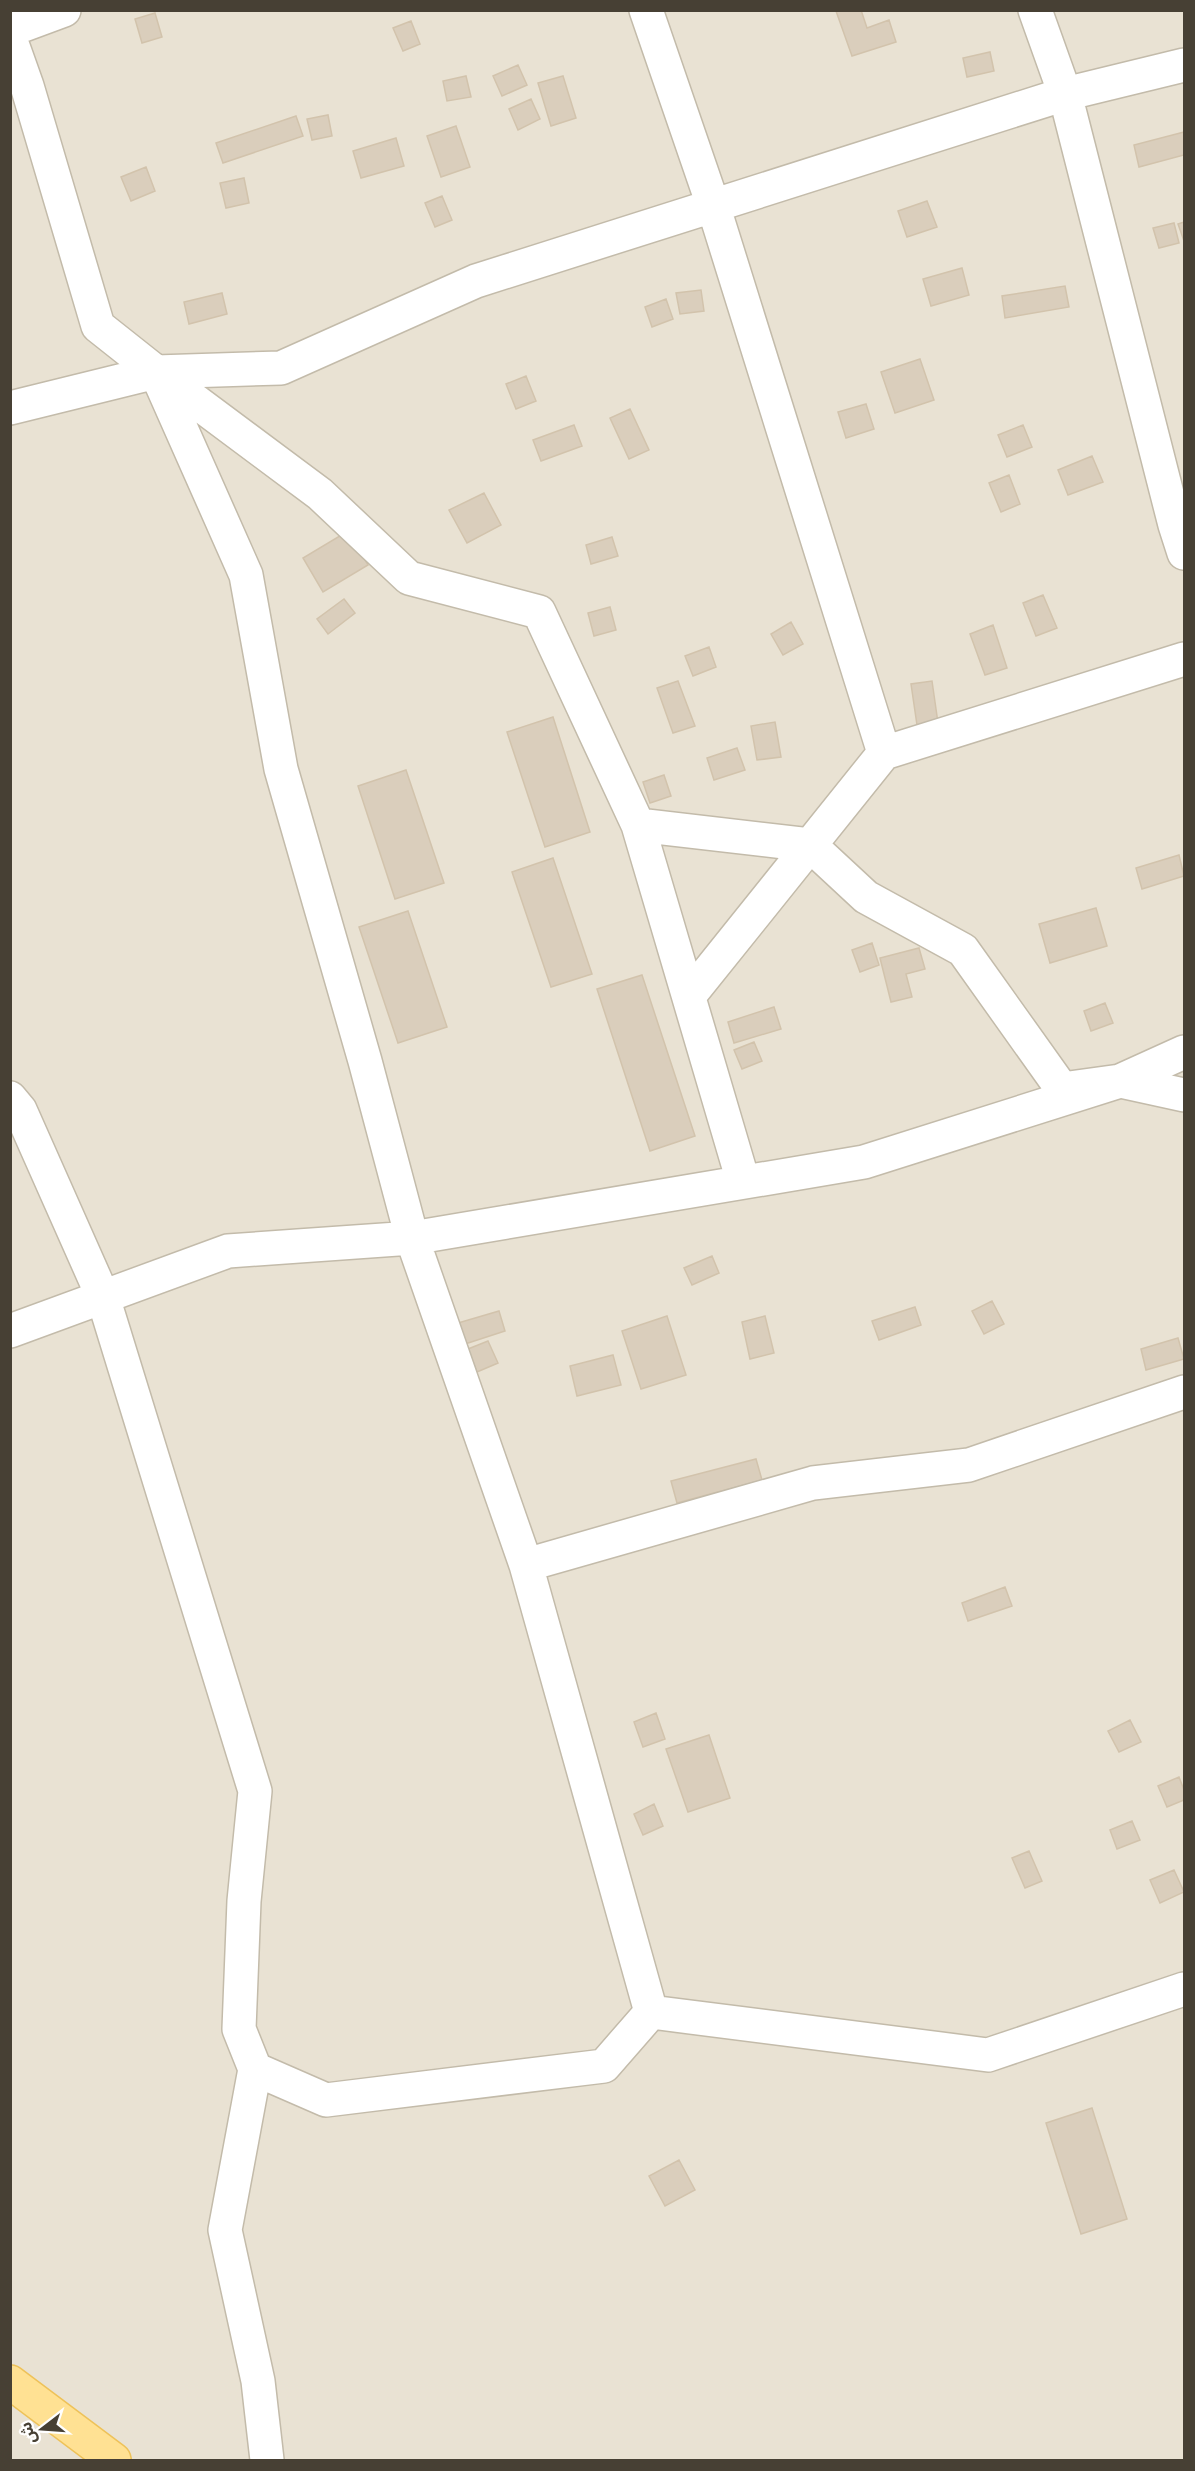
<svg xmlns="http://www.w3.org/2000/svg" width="1195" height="2471" font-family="Karla,'Noto Sans Arabic',sans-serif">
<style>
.residential{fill:#e9e2d3}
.building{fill:#dacebc;stroke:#d2c3ac;stroke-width:1.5}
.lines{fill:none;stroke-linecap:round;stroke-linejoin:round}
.minor-casing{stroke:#c3bbaa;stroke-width:36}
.major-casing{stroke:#eec259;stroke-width:36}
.minor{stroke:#fff;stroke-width:33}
.major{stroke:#ffe193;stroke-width:33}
</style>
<rect width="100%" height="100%" fill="#f4f0e5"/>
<path class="residential" d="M11 11H1184V2460H11Z"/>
<path class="building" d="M861 10 867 28 889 20 896 42 852 56 836 11Z
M155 13 162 37 142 43 135 19Z
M411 21 420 44 403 51 393 28Z
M990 52 994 71 967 77 963 58Z
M518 65 527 85 502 96 493 76Z
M466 76 471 97 447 101 443 81Z
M563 76 576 118 551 126 538 83Z
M531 99 540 119 518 130 509 109Z
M328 115 332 136 312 140 307 119Z
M296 116 303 136 223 163 216 143Z
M456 126 470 167 441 177 427 136Z
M1184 132V155L1139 167 1134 145Z
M396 138 404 166 361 178 353 151Z
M146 167 155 191 131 201 121 177Z
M244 178 249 203 226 208 220 183Z
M442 196 452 220 435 227 425 203Z
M927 201 937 227 907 237 898 211Z
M1184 222V241L1178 224Z
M1174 223 1179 243 1159 248 1153 228Z
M962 268 969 295 931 306 923 279Z
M1065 286 1069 307 1005 318 1002 296Z
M701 290 704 311 680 314 676 293Z
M222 293 227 314 189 324 184 302Z
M666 299 673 319 652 327 645 307Z
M920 359 934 400 895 413 881 372Z
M526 376 536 401 516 409 506 384Z
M866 404 874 429 846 438 838 412Z
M630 409 649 450 629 459 610 418Z
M574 425 582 446 541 461 533 440Z
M1023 425 1032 447 1007 457 998 435Z
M1092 456 1103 482 1068 495 1058 470Z
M1009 475 1020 504 1001 512 989 483Z
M484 493 501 525 467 543 449 510Z
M348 531 368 565 323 592 303 558Z
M612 537 618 556 591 564 586 545Z
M1043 595 1057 628 1036 636 1023 603Z
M344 599 355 613 328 634 317 619Z
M610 607 616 630 594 636 588 613Z
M791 622 803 644 783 655 771 634Z
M993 625 1007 668 985 675 970 634Z
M709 647 716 667 693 676 685 656Z
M678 681 695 726 673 733 657 688Z
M932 681 938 723 917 725 911 684Z
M553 717 590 832 545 847 507 732Z
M775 722 781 757 757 760 751 726Z
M737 748 745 770 714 780 707 758Z
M406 770 444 883 395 899 358 786Z
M664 775 671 796 650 803 643 782Z
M1179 855 1184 876 1142 889 1136 868Z
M553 858 592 974 551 987 512 872Z
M1096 908 1107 946 1050 963 1039 924Z
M408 911 447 1027 398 1043 359 927Z
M872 943 879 965 860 972 852 950Z
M919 948 925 969 906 974 912 997 891 1002 880 958Z
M642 975 695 1136 650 1151 597 989Z
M1105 1003 1113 1023 1091 1031 1084 1011Z
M774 1007 781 1029 734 1043 728 1022Z
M754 1042 762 1061 742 1069 734 1050Z
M712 1256 719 1273 692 1285 684 1268Z
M992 1301 1004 1324 984 1334 972 1311Z
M915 1307 921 1325 879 1340 872 1321Z
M499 1311 505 1331 465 1344 458 1323Z
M667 1316 686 1375 641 1389 622 1331Z
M765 1316 774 1353 750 1359 742 1322Z
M1178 1338 1184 1359 1146 1370 1141 1349Z
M488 1341 498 1363 477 1372 468 1349Z
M613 1355 621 1385 577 1396 570 1366Z
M756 1459 762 1480 677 1503 671 1481Z
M1005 1587 1012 1606 968 1621 962 1603Z
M656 1713 665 1739 643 1747 634 1722Z
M1130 1720 1141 1742 1119 1752 1108 1731Z
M709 1735 730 1798 688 1812 666 1749Z
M1179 1777 1184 1790V1800L1167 1807 1158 1786Z
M654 1804 663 1826 643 1835 634 1814Z
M1132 1821 1140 1840 1117 1849 1110 1830Z
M1029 1851 1042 1881 1025 1888 1012 1858Z
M1174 1870 1184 1892 1160 1903 1150 1880Z
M1092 2108 1127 2219 1081 2234 1046 2123Z
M679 2160 695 2190 665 2206 649 2176Z"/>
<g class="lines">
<g class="minor-casing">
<path id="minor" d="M646 10 713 205 884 753
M1035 10 1065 94 1175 525 1184 553
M10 30 64 10
M10 38 27 86 98 326 156 372 246 575 281 769 365 1061 412 1238 526 1565 651 2012 604 2066 326 2100 255 2069 239 2029 244 1901 255 1791 103 1297 20 1110 10 1098
M159 374 320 494 409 578 539 612 638 825 810 845 866 897 963 950 1062 1089 1120 1081 1184 1095
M10 408 156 372 281 368 476 281 1065 94 1184 65
M638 825 743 1181
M689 996 884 753 1184 659
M10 1331 228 1251 412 1238 864 1162 1120 1081 1184 1052
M526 1565 813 1483 969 1465 1184 1392
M651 2012 988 2055 1184 1989
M255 2069 225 2230 258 2381 267 2460"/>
</g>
<g class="major-casing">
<path id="major" d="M10 2382 114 2460"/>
</g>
<use href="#minor" class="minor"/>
<use href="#major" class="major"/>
</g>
<rect width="1195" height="2471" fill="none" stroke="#474034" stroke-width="24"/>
<g transform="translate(42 2429) rotate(253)" stroke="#ffffff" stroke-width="4.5" paint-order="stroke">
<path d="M0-4.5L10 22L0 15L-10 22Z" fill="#474034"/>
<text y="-9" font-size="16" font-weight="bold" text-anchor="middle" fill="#474034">ش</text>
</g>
</svg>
